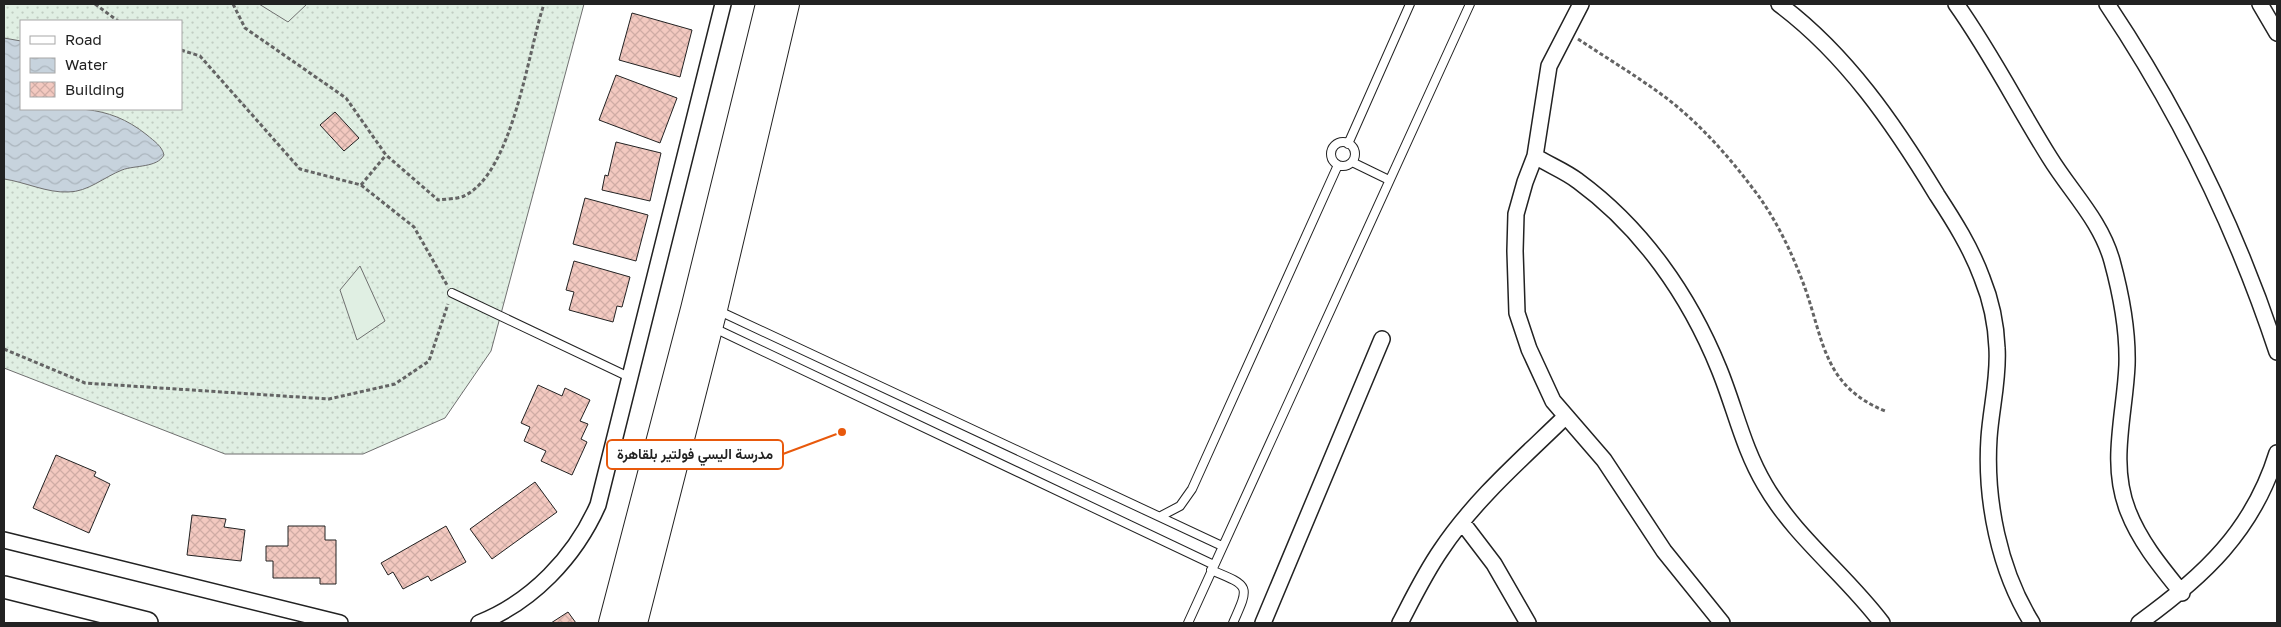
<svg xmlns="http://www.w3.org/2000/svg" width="2281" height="627" font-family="'Golos Text',Vazirmatn,sans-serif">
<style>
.grass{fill:url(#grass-dots);stroke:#6f6f6f;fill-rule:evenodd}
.pitch{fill:#e0efe3;stroke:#6f6f6f}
.water{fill:url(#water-waves);stroke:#6f6f6f}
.building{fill:url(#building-cross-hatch);stroke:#222}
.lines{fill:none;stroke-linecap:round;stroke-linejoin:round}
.lane-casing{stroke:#222;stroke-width:10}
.street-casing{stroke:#222;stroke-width:18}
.secondary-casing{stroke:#222;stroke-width:24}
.primary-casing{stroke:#222;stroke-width:26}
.path{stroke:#646464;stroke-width:3;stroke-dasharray:4 2.5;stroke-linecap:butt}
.lane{stroke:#fff;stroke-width:8}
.street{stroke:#fff;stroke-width:15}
.secondary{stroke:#fff;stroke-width:21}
.primary{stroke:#fff;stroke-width:24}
.leader{fill:none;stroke:#e8590c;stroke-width:2}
.callout-dot{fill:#e8590c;stroke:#fff;stroke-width:2}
.callout{fill:#fff;stroke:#e8590c;stroke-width:2}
.callout-label{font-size:14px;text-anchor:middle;font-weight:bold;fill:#222}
</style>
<defs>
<pattern id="grass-dots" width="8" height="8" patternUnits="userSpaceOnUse" patternTransform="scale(1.25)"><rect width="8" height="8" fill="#e0efe3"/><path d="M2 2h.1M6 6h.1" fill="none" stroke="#c0cdc2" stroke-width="1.8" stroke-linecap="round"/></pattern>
<pattern id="water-waves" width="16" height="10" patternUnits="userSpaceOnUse" patternTransform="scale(1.25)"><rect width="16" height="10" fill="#c7d3dd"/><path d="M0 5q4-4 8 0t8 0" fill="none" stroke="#abb5bd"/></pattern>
<pattern id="building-cross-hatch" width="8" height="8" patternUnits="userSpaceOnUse" patternTransform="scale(1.25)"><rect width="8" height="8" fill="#f3c9c0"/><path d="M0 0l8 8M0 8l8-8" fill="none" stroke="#d0aca5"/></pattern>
</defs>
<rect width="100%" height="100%" fill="#fff"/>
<path class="grass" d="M4 4H584L491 351 445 418 363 454H225L4 368ZM21 21H181V109H21Z"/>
<path class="pitch" d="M259 4H307L288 22Z
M360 266 385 321 357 340 340 290Z"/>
<path class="water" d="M4 38 21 41V109C70 109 106 102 147 135 154 141 162 146 164 155 157 168 135 165 122 170 104 177 88 192 68 192 47 193 25 182 4 179Z"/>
<path class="building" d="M632 13 692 30 680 77 619 60Z
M616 75 677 98 660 143 599 120Z
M335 112 359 138 344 151 320 125Z
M616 142 661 153 650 201 602 190 605 175 608 176Z
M585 198 648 215 636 261 573 244Z
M574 261 630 277 622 307 617 306 613 322 569 310 574 292 566 290Z
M538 385 562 396 565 388 590 400 580 421 588 424 581 439 587 442 572 475 541 461 546 451 524 441 530 427 521 423Z
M56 455 96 472 94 476 110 484 89 533 33 508Z
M535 482 557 512 492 559 470 529Z
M192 515 226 519 224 527 245 530 241 561 187 555Z
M288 526H325V540H336V584H320V578H273V561H266V546H288Z
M446 526 466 562 431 581 428 576 403 589 393 572 388 575 381 563Z
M568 612 576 623H551Z"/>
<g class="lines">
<g class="lane-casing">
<path id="lane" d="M1331 154a12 12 0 1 1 24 0a12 12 0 1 1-24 0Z
M1348 144 1410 4
M1352 162 1389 180
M452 293 629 377
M717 310 1222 546
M714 328 1214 565
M1161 516 1180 506 1192 489 1338 165
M1211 570C1250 586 1250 585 1233 623
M1188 623 1470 4"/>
</g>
<g class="street-casing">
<path id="street" d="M1581 4 1549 66 1535 156 1525 182 1516 214 1515 251 1517 313 1529 349 1553 401 1604 460 1664 551 1722 623
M1779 4C1846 54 1894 124 1937 195 1954 221 1971 248 1982 278 1991 300 1996 323 1997 348 1999 378 1991 408 1989 438 1985 500 1999 570 2032 623
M1956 4C1991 53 2018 107 2050 158 2071 192 2101 221 2112 261 2121 294 2128 331 2127 365 2125 414 2109 463 2128 511 2140 542 2161 567 2182 593
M2107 4C2180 113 2236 228 2277 352
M2260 4 2277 33
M1535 156C1549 165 1565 171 1578 181 1642 228 1689 295 1719 369 1735 408 1743 448 1765 485 1795 537 1846 575 1882 623
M1462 522 1494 564 1528 623
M4 540 340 623
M479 623C532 602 575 557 598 505L723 4
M1263 623 1382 339
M1400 623C1413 598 1425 573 1441 550 1475 499 1523 458 1566 416
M2139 623C2203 577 2253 531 2277 453"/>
</g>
<g class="secondary-casing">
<path id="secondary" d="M4 587 147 623"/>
</g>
<g class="primary-casing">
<path id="primary" d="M611 623 693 309 768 4
M635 623 715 309 787 4"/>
</g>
<path class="path" d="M95 4 118 21
M233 4 245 28 346 98 386 155 438 200C446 199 457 199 464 196 513 173 528 51 544 4
M1578 39C1608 59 1640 78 1669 100 1703 127 1731 159 1757 194 1777 221 1793 255 1805 288 1824 342 1824 386 1885 411
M181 50 200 56 300 169 361 185 414 227 447 285
M361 185 386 155
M4 349 85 383 329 399 395 384 429 361 448 304"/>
<use href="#lane" class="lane"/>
<use href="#street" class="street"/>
<use href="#secondary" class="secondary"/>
<use href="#primary" class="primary"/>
</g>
<path class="leader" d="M842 432L783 454"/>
<circle class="callout-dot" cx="842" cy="432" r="5"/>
<rect class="callout" x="607" y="440" width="176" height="29" rx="5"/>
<g class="callout-label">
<text x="695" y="459">مدرسة اليسي فولتير بلقاهرة</text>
</g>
<rect width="2281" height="627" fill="none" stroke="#222222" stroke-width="10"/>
<rect x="20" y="20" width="162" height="90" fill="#ffffff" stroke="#a7a7a7"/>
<rect x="30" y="36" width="25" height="8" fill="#ffffff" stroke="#a7a7a7"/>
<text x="65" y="45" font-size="15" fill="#222222">Road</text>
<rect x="30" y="58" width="25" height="15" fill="url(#water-waves)" stroke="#a7a7a7"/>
<text x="65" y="70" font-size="15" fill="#222222">Water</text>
<rect x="30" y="82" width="25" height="15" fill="url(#building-cross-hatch)" stroke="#a7a7a7"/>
<text x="65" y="95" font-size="15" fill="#222222">Building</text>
</svg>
